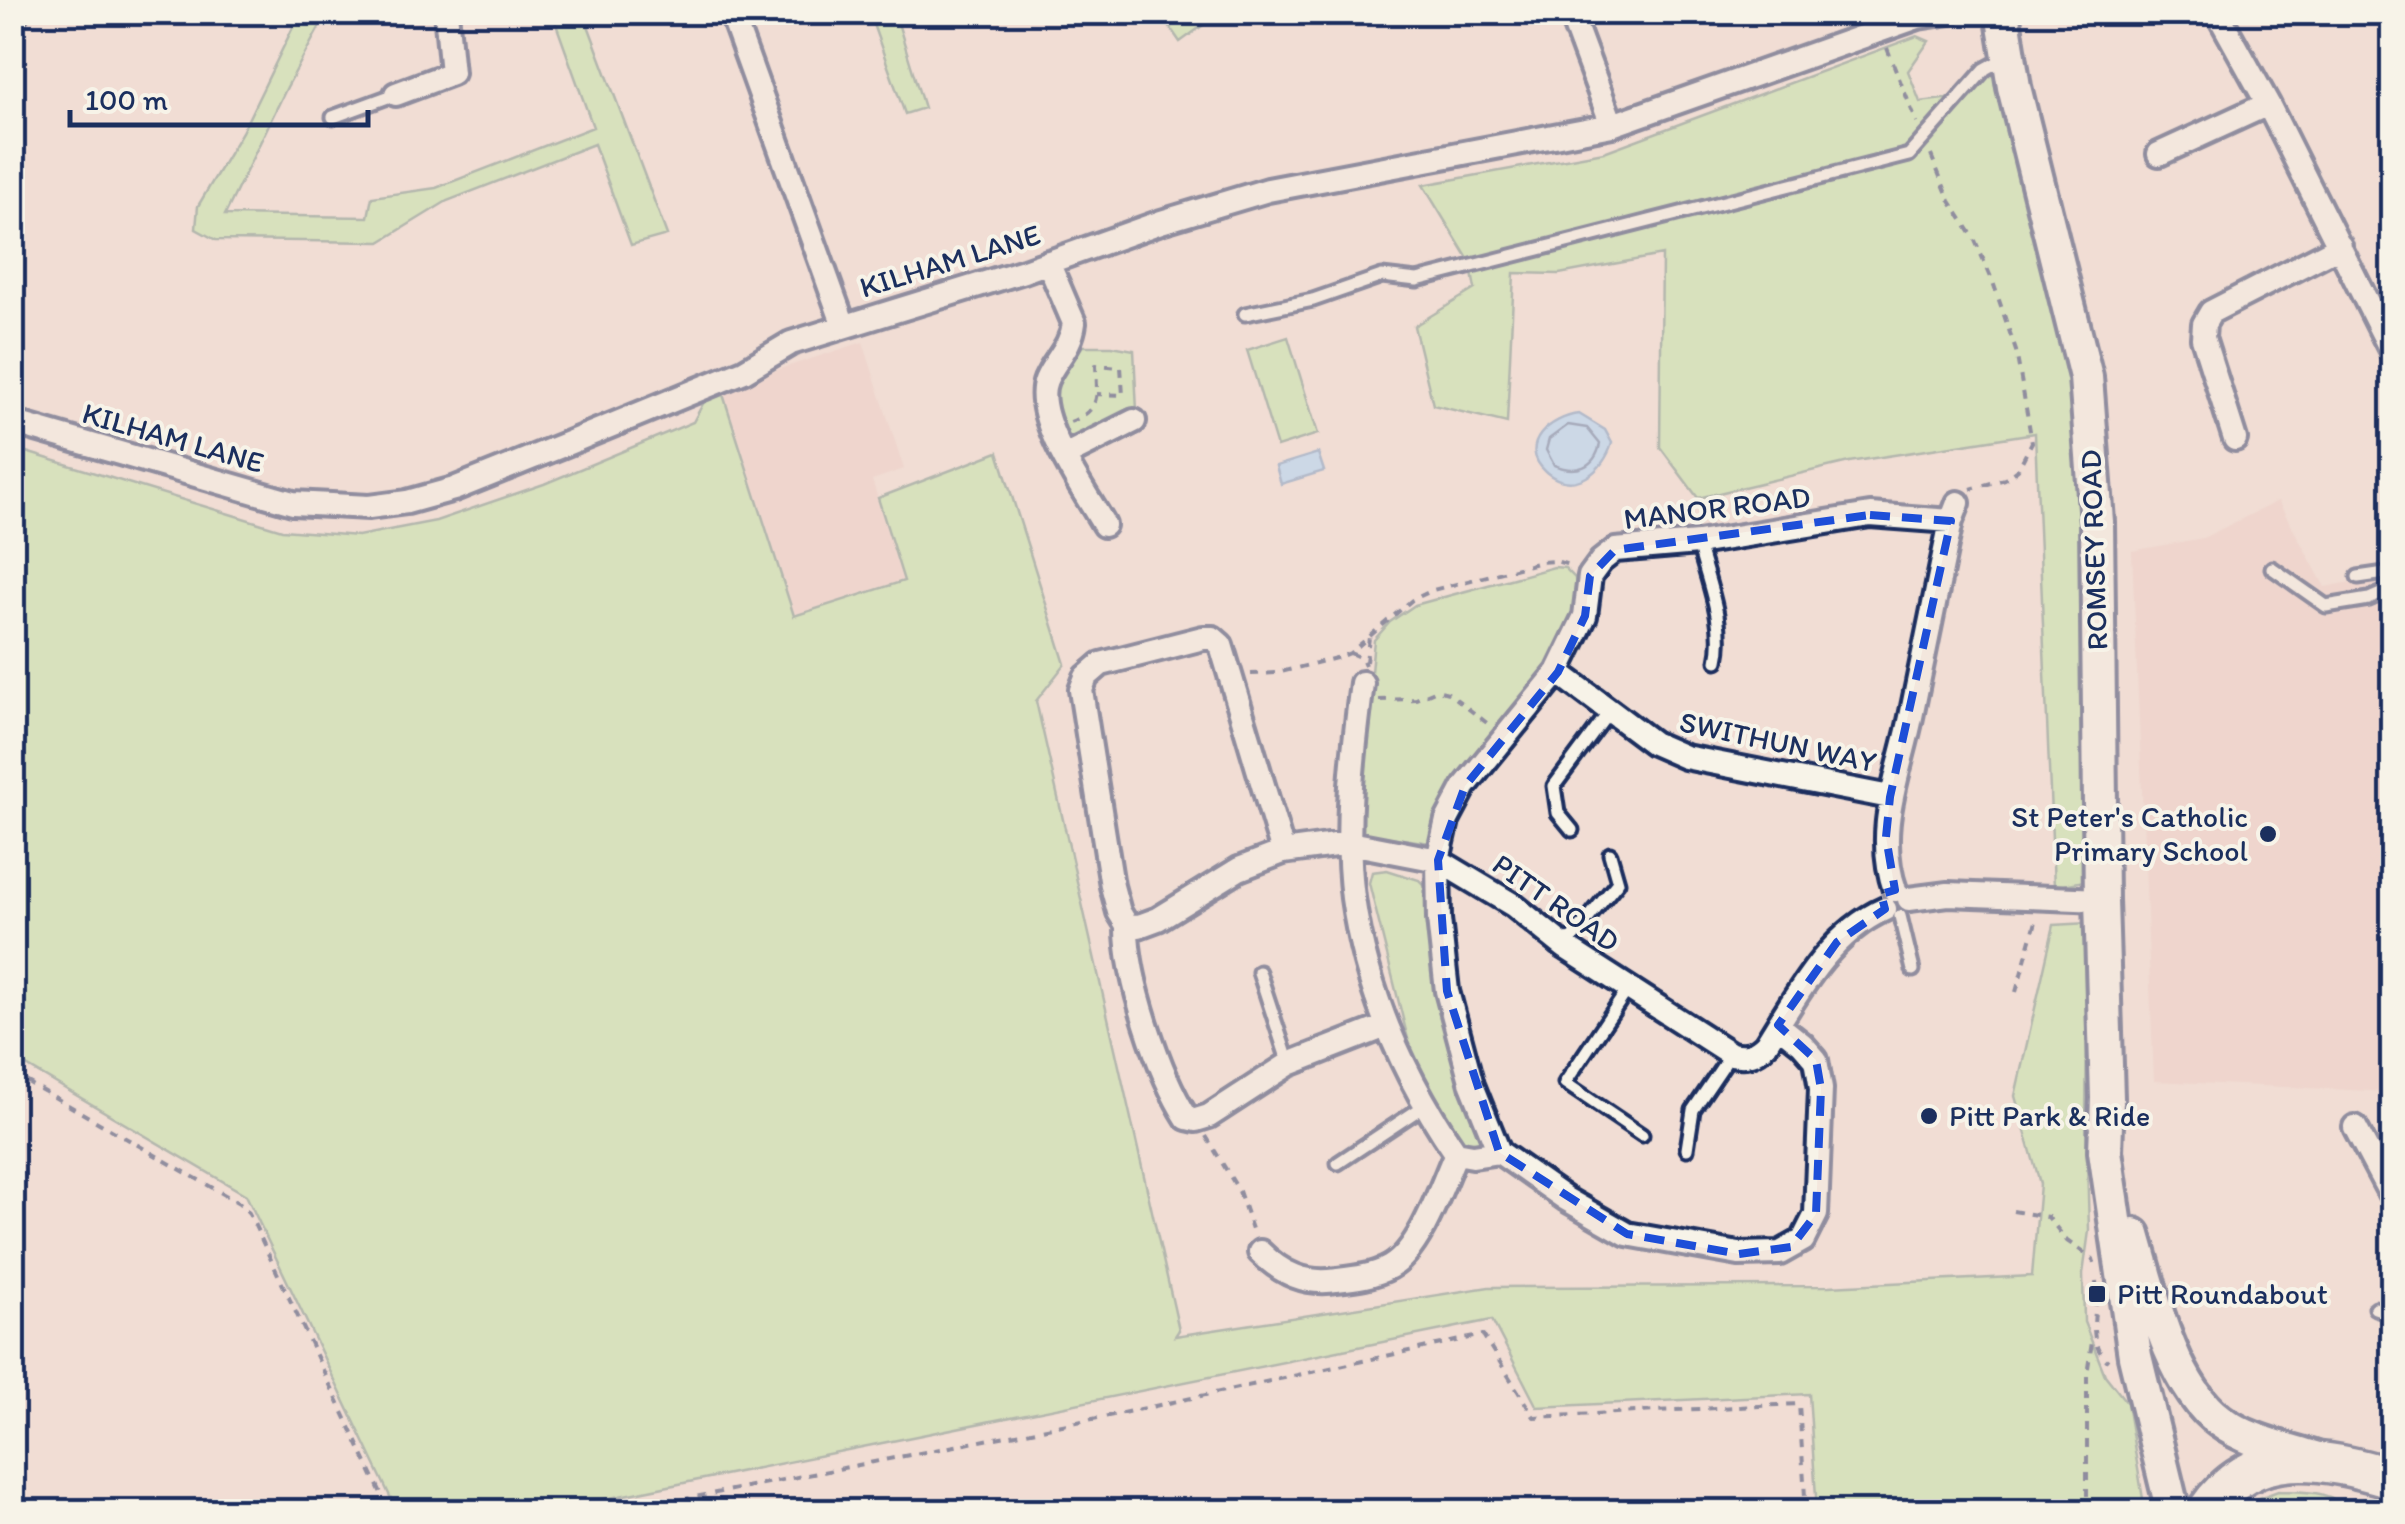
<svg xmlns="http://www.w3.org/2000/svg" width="2405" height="1524" font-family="Itim,sans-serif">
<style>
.built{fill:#edcdc6}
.green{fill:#bbe6a2;stroke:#6b8a80;stroke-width:2.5}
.water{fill:#9fd2fd;stroke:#6a91bd;stroke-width:2.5}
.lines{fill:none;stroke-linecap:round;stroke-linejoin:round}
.shore{stroke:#50709e;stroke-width:2.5}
.service-casing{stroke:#1b2f5e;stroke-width:19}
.minor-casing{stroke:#1b2f5e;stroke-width:30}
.secondary-casing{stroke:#1b2f5e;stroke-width:40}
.primary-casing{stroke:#1b2f5e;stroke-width:45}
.path{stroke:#1b2f5e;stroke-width:4;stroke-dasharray:8 8;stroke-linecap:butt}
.service{stroke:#f7f3e8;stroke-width:11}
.minor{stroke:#f7f3e8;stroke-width:22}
.secondary{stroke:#f7f3e8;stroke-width:32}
.primary{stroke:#f7f3e8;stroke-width:38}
.marked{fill:none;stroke:#1d4ed8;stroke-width:8;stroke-dasharray:20 12;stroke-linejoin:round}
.poi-dot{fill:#1b2f5e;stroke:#f7f3e8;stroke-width:4}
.labels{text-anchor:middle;stroke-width:8;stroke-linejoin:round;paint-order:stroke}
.street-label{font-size:30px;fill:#1b2f5e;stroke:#f7f3e8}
.poi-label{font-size:30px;fill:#1b2f5e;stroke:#f7f3e8;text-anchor:start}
</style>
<rect width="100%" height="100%" fill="#f1ddd4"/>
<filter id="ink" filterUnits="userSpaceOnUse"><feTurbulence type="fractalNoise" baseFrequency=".01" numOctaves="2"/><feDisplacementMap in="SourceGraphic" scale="20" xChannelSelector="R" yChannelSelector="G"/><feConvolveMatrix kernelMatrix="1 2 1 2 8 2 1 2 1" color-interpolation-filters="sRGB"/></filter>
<g filter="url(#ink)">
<path class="built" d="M863 342 904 469 872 480 904 581 794 616 721 388Z
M2278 501 2325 587 2392 574V1092L2154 1081 2132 551 2203 538Z"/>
<path class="green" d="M583 12 667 235 631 245 594 144 447 201 380 242 216 240 196 229 198 206 242 132 300 13H327L287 87 225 215 368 217 372 197 436 188 593 127 552 13Z
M869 13H895L924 108 905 114Z
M1180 13V12L1240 13 1213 18 1180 42 1169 26Z
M1917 36 1929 41 1908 71 1920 102 1960 97 1994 73 2071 378 2085 520 2089 880 2054 887 2035 433 1849 462 1698 498 1660 447 1662 255 1559 274 1514 273 1507 423 1433 405 1414 326 1475 289 1470 262 1423 185 1604 152Z
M1288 337 1318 434 1277 447 1247 350Z
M1083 346H1112L1134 350 1137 411 1070 446C1049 395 1046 390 1083 346Z
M721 388 794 616 904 581 878 498 998 452 1065 664 1036 701 1179 1330 1175 1336 1489 1287 1829 1286 2032 1276 2040 1184 2015 1096 2054 925 2088 923 2086 1121 2089 1231 2083 1274 2084 1322 2105 1375 2127 1403 2145 1511H1817L1809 1394 1537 1407 1492 1320 545 1511H397L246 1195 13 1058V448L282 530 358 536 436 521 544 484 693 422 705 400Z
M1554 567 1565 568 1575 578 1578 611 1546 671 1430 843 1361 833 1365 736 1374 640 1390 622 1415 605Z
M1387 870 1419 880 1429 890 1485 1140 1461 1146 1414 1063 1369 883 1372 872Z
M2278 1491C2303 1492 2331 1489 2348 1511H2240L2248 1502Z"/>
<path class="water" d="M1579 414 1605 430 1612 443C1604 471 1574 496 1546 472 1516 445 1551 417 1579 414Z
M1318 453 1324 471 1281 484 1276 466Z"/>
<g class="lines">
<path class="shore" d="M1568 425 1587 428 1600 444C1595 468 1576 474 1554 465L1546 450 1549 439Z"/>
<g class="service-casing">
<path id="service" d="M333 117 396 94
M1245 314 1313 300 1382 276 1417 280 1909 155 1985 69 2005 58
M1698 543C1707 580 1726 623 1717 661
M2272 568 2326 606 2369 599 2392 589
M2358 577 2392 572
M1572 830 1558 813 1554 786 1609 712
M1900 916 1913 970
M1565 947 1618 882 1610 854
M1259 972 1289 1064
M1628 989 1565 1083 1642 1135
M1687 1149 1693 1110 1731 1054
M1338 1163 1424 1106
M2375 1308 2390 1313 2392 1311"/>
</g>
<g class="minor-casing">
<path id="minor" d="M731 12 844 326
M1570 12 1612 125
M2217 12 2268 104 2392 352
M12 21 17 12
M396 94 452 73 446 12
M2159 154 2268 104
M1048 262 1074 323C1071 348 1055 359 1046 380 1031 417 1086 493 1104 525
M12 422 293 503 369 507 407 502 454 489 566 444 744 371 791 343 1024 271 1161 222 1268 190 1612 125 1918 17 1950 12
M2235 439 2203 338 2204 324 2211 312 2340 246
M1064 456 1134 421
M1558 672 1653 743 1685 757 1890 797
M1362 683C1353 753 1344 827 1353 898 1366 991 1403 1076 1456 1153L1473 1156 1499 1152
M1895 890C1874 830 1899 776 1911 717 1924 652 1938 586 1951 521L1958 503
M1909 899 1948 894 2101 900
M1127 925 1139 926 1158 919 1239 869 1283 852 1350 843 1438 860 1513 905 1565 947 1731 1054C1746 1057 1755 1055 1766 1044 1797 994 1830 933 1885 909
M1127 925 1119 912 1112 886 1081 690 1086 677 1101 664 1203 638H1213L1221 645 1283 852
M1127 925C1126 976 1159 1075 1187 1118L1196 1120 1209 1116 1289 1064 1386 1026
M1778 1025 1802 1044 1816 1060 1821 1089 1816 1214 1803 1240 1780 1253 1739 1254 1627 1234 1566 1199 1499 1152 1472 1085 1447 991 1439 919 1438 860 1447 820 1465 786 1558 672 1585 616 1590 576 1601 561 1615 550 1698 543 1870 515 1951 521
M2355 1127 2392 1197
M1260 1252C1282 1274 1306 1285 1337 1280 1355 1278 1374 1276 1390 1267 1421 1250 1442 1184 1456 1153"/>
</g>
<g class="secondary-casing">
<path id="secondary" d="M2002 12 2014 87 2086 377 2097 522 2101 900 2107 1098 2105 1151 2135 1356 2173 1512
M2134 1235C2150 1290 2172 1387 2220 1421 2247 1441 2282 1448 2314 1458"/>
</g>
<g class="primary-casing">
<path id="primary" d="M2206 1512C2253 1442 2324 1458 2392 1478"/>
</g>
<path class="path" d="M1887 48 1917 123
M1931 155 1950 201 1974 238 1993 282 2016 351 2032 442 2018 469 2005 479 1971 489
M1070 422C1102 409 1097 396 1096 365L1121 367 1123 395 1097 394
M1350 653 1362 658 1365 665
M1366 662 1369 637
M1251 674 1277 673 1340 657 1350 653 1412 600 1433 590 1541 562 1556 561 1572 566
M1379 700 1416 699 1437 690 1448 693 1487 723
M2016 992 2037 918
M12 1073 239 1203 249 1213 390 1512
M1206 1136 1239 1191 1254 1235
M2013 1211 2048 1217 2067 1241 2093 1259 2094 1263
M2096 1282C2099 1310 2084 1341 2108 1361
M619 1512 1113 1415 1483 1335 1534 1417 1799 1404 1806 1512
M2087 1512V1374L2092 1342"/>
<use href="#service" class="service"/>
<use href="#minor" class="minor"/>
<use href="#secondary" class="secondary"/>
<use href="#primary" class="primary"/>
</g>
</g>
<path d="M0 0H2405V1524H0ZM1870 515 1951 521 1890 797 1886 837 1895 890 1881 894 1885 909 1837 942 1778 1025 1816 1060 1821 1089 1816 1214 1791 1247 1739 1254 1627 1234 1499 1152 1447 991 1438 860 1465 786 1558 672 1585 616 1590 576 1615 550Z" fill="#f1ddd4" fill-opacity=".55" fill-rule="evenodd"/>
<path class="marked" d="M1870 515 1951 521 1890 797 1886 837 1895 890 1881 894 1885 909 1837 942 1778 1025 1816 1060 1821 1089 1816 1214 1791 1247 1739 1254 1627 1234 1499 1152 1447 991 1438 860 1465 786 1558 672 1585 616 1590 576 1615 550Z"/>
<g class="poi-dot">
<circle cx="2268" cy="834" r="10"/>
<circle cx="1929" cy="1116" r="10"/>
<rect x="2087" y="1284" width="20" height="20" rx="5"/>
</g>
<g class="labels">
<g class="street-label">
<text transform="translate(950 261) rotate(-17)" y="10">KILHAM LANE</text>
<text transform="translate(173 438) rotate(16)" y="10">KILHAM LANE</text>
<text transform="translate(1717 508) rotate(-7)" y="10">MANOR ROAD</text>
<text transform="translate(2094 550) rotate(-92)" y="10">ROMSEY ROAD</text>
<text transform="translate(1778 742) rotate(12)" y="10">SWITHUN WAY</text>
<text transform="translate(1556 903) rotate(35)" y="10">PITT ROAD</text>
</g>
<g class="poi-label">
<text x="2248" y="827" text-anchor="end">St Peter's Catholic<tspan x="2248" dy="34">Primary School</tspan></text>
<text x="1949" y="1126">Pitt Park &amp; Ride</text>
<text x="2117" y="1304">Pitt Roundabout</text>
</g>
</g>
<rect width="2405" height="1524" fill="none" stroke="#f7f3e8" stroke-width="50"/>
<rect x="25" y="25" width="2355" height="1474" fill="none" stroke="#1b2f5e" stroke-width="4" filter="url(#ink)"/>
<path d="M70 110v15h298v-15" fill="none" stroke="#1b2f5e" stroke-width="5"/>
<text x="85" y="110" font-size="30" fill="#1b2f5e" stroke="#f7f3e8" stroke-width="8" paint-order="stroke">100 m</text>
</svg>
